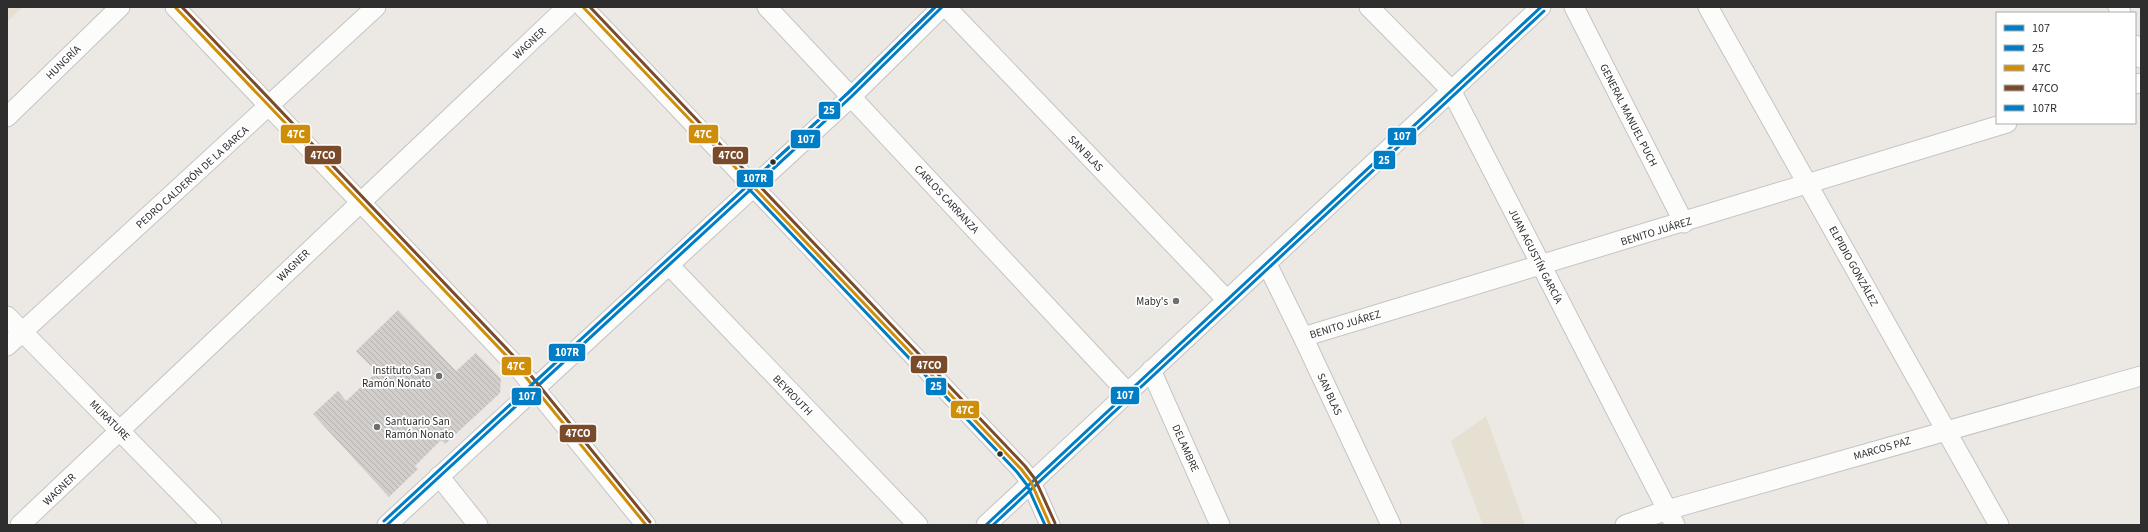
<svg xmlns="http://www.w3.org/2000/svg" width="2148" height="532" font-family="'Source Sans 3',sans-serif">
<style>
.education{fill:#e6e0d3}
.building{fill:url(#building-back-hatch)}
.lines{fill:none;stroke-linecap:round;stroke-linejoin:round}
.minor-casing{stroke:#c5c4c5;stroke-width:21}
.minor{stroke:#fcfcfb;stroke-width:19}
.bus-1-casing{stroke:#fff;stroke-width:6}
.bus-2-casing{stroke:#fff;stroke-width:6}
.bus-3-casing{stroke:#fff;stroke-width:6}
.bus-4-casing{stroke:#fff;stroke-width:6}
.bus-5-casing{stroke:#fff;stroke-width:6}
.bus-1{stroke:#007dc5;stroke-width:3}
.bus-2{stroke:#007dc5;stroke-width:3}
.bus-3{stroke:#cf8e09;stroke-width:3}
.bus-4{stroke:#7a4b2a;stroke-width:3}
.bus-5{stroke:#007dc5;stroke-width:3}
.bus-dot{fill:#2e2e2e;stroke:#fff;stroke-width:1.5}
.poi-dot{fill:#706f6e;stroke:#fff;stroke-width:1.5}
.labels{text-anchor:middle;stroke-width:3.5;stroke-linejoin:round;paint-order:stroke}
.street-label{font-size:11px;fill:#2e2e2e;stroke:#fff}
.poi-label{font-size:11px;fill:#2e2e2e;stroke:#fff;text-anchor:end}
.line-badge{stroke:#fff;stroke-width:1.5}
.badge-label{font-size:11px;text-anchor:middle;font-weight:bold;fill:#fff}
</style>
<defs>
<pattern id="building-back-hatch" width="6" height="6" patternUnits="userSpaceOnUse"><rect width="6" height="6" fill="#d1cecb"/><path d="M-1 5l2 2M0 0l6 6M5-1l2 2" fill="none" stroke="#b4b1af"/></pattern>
</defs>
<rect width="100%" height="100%" fill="#ece8e4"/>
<path class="education" d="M7 7H23L7 22Z
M1486 416 1525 525H1483L1451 441Z"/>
<path class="building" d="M398 310 456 371 476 353 501 379 500 393 445 444 441 440 415 466 418 469 389 497 313 414 338 391 346 401 377 372 356 351Z"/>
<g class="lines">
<g class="minor-casing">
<path id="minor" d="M175 7 520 370 646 525
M583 7 1021 469 1031 482 1050 525
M767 7 1127 392
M946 7 1226 299
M1369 7 1451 90 1675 525
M1574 7 1684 223
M1708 7 1999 525
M2118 7 2121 13
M2135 45 2141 58
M2135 84 2141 83
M7 117 120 7
M1267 264 1303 337 1391 525
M669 265 918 525
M7 316 212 525
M1303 337 2007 123
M7 346 376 7
M1151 370 1220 525
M439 476 478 525
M20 525 567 7
M387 525 851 97 942 7
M986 525 1541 7
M1625 525 1667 510 2141 376"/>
</g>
<use href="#minor" class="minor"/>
<g class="bus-1-casing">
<path id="bus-1" d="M387 525 851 97 942 7
M986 525 1541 7"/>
</g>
<g class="bus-2-casing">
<path id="bus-2" d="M935 7 848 93 750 183 748 188 1017 472 1027 485 1045 525
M993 525 1544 11"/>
</g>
<g class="bus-3-casing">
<path id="bus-3" d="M175 7 520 370 646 525
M583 7 1021 469 1031 482 1050 525"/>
</g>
<g class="bus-4-casing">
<path id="bus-4" d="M182 7 524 367 650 522
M590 7 1025 466 1035 479 1055 523"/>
</g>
<g class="bus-5-casing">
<path id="bus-5" d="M384 521 848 93 935 7"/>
</g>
<use href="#bus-1" class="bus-1"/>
<use href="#bus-2" class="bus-2"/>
<use href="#bus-3" class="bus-3"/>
<use href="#bus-4" class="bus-4"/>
<use href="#bus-5" class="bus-5"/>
</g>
<g class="bus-dot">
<circle cx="773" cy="162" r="3.5"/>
<circle cx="1000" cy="454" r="3.5"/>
</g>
<g class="poi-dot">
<circle cx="1176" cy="301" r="4"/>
<circle cx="439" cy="376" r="4"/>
<circle cx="377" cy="427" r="4"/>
</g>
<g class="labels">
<g class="street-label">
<text transform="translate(529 43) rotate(-43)" y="4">WAGNER</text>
<text transform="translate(63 62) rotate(-44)" y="4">HUNGRÍA</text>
<text transform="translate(1629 115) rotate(63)" y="4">GENERAL MANUEL PUCH</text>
<text transform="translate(1086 153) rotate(46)" y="4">SAN BLAS</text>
<text transform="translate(192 177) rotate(-42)" y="4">PEDRO CALDERÓN DE LA BARCA</text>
<text transform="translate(947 199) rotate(47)" y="4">CARLOS CARRANZA</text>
<text transform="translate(1656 231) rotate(-17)" y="4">BENITO JUÁREZ</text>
<text transform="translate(1536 256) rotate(63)" y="4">JUAN AGUSTÍN GARCÍA</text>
<text transform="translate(293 265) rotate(-44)" y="4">WAGNER</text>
<text transform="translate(1854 266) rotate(61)" y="4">ELPIDIO GONZÁLEZ</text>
<text transform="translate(1345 324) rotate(-17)" y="4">BENITO JUÁREZ</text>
<text transform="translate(1330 394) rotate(65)" y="4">SAN BLAS</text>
<text transform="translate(793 395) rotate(46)" y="4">BEYROUTH</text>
<text transform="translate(110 420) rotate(45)" y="4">MURATURE</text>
<text transform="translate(1186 448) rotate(66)" y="4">DELAMBRE</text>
<text transform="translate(1882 448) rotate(-16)" y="4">MARCOS PAZ</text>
<text transform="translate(59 489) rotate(-44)" y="4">WAGNER</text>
</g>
<g class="poi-label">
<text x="1168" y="305">Maby's</text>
<text x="431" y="374">Instituto San<tspan x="431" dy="13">Ramón Nonato</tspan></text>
<text x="385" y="425" text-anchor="start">Santuario San<tspan x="385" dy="13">Ramón Nonato</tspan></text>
</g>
</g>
<g class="line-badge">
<rect x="818" y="101" width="23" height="19" rx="4" fill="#007dc5"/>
<rect x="280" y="124" width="31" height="20" rx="4" fill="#cf8e09"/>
<rect x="688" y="124" width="31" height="20" rx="4" fill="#cf8e09"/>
<rect x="1387" y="127" width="30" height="19" rx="4" fill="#007dc5"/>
<rect x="790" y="129" width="31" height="20" rx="4" fill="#007dc5"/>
<rect x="304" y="145" width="38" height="20" rx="4" fill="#7a4b2a"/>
<rect x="712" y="146" width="37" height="19" rx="4" fill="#7a4b2a"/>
<rect x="1373" y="150" width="23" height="20" rx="4" fill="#007dc5"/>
<rect x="736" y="169" width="38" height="19" rx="4" fill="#007dc5"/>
<rect x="548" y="343" width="38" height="19" rx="4" fill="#007dc5"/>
<rect x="910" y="355" width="38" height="19" rx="4" fill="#7a4b2a"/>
<rect x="501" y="356" width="31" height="20" rx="4" fill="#cf8e09"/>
<rect x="925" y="377" width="22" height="19" rx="4" fill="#007dc5"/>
<rect x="1110" y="386" width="30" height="19" rx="4" fill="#007dc5"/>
<rect x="511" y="387" width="31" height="19" rx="4" fill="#007dc5"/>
<rect x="950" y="400" width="30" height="19" rx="4" fill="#cf8e09"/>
<rect x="559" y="424" width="38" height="19" rx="4" fill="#7a4b2a"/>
</g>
<g class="badge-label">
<text x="829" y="114">25</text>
<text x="296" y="138">47C</text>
<text x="703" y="138">47C</text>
<text x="1402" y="140">107</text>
<text x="806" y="143">107</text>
<text x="323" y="159">47CO</text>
<text x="731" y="159">47CO</text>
<text x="1384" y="164">25</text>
<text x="755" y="182">107R</text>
<text x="567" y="356">107R</text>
<text x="929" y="369">47CO</text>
<text x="516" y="370">47C</text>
<text x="936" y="390">25</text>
<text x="1125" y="399">107</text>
<text x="527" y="400">107</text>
<text x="965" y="414">47C</text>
<text x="578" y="437">47CO</text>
</g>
<rect width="2148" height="532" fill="none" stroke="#2e2e2e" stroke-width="16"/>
<rect x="1996" y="12" width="140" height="112" fill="#ffffff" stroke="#ababab"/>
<rect x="2004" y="25" width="20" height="6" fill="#007dc5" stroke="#ababab"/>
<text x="2032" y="32" font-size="12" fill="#2e2e2e">107</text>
<rect x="2004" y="45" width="20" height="6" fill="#007dc5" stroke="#ababab"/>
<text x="2032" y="52" font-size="12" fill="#2e2e2e">25</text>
<rect x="2004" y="65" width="20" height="6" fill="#cf8e09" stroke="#ababab"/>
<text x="2032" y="72" font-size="12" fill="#2e2e2e">47C</text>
<rect x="2004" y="85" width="20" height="6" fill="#7a4b2a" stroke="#ababab"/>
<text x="2032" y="92" font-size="12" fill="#2e2e2e">47CO</text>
<rect x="2004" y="105" width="20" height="6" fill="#007dc5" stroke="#ababab"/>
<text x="2032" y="112" font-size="12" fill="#2e2e2e">107R</text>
</svg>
